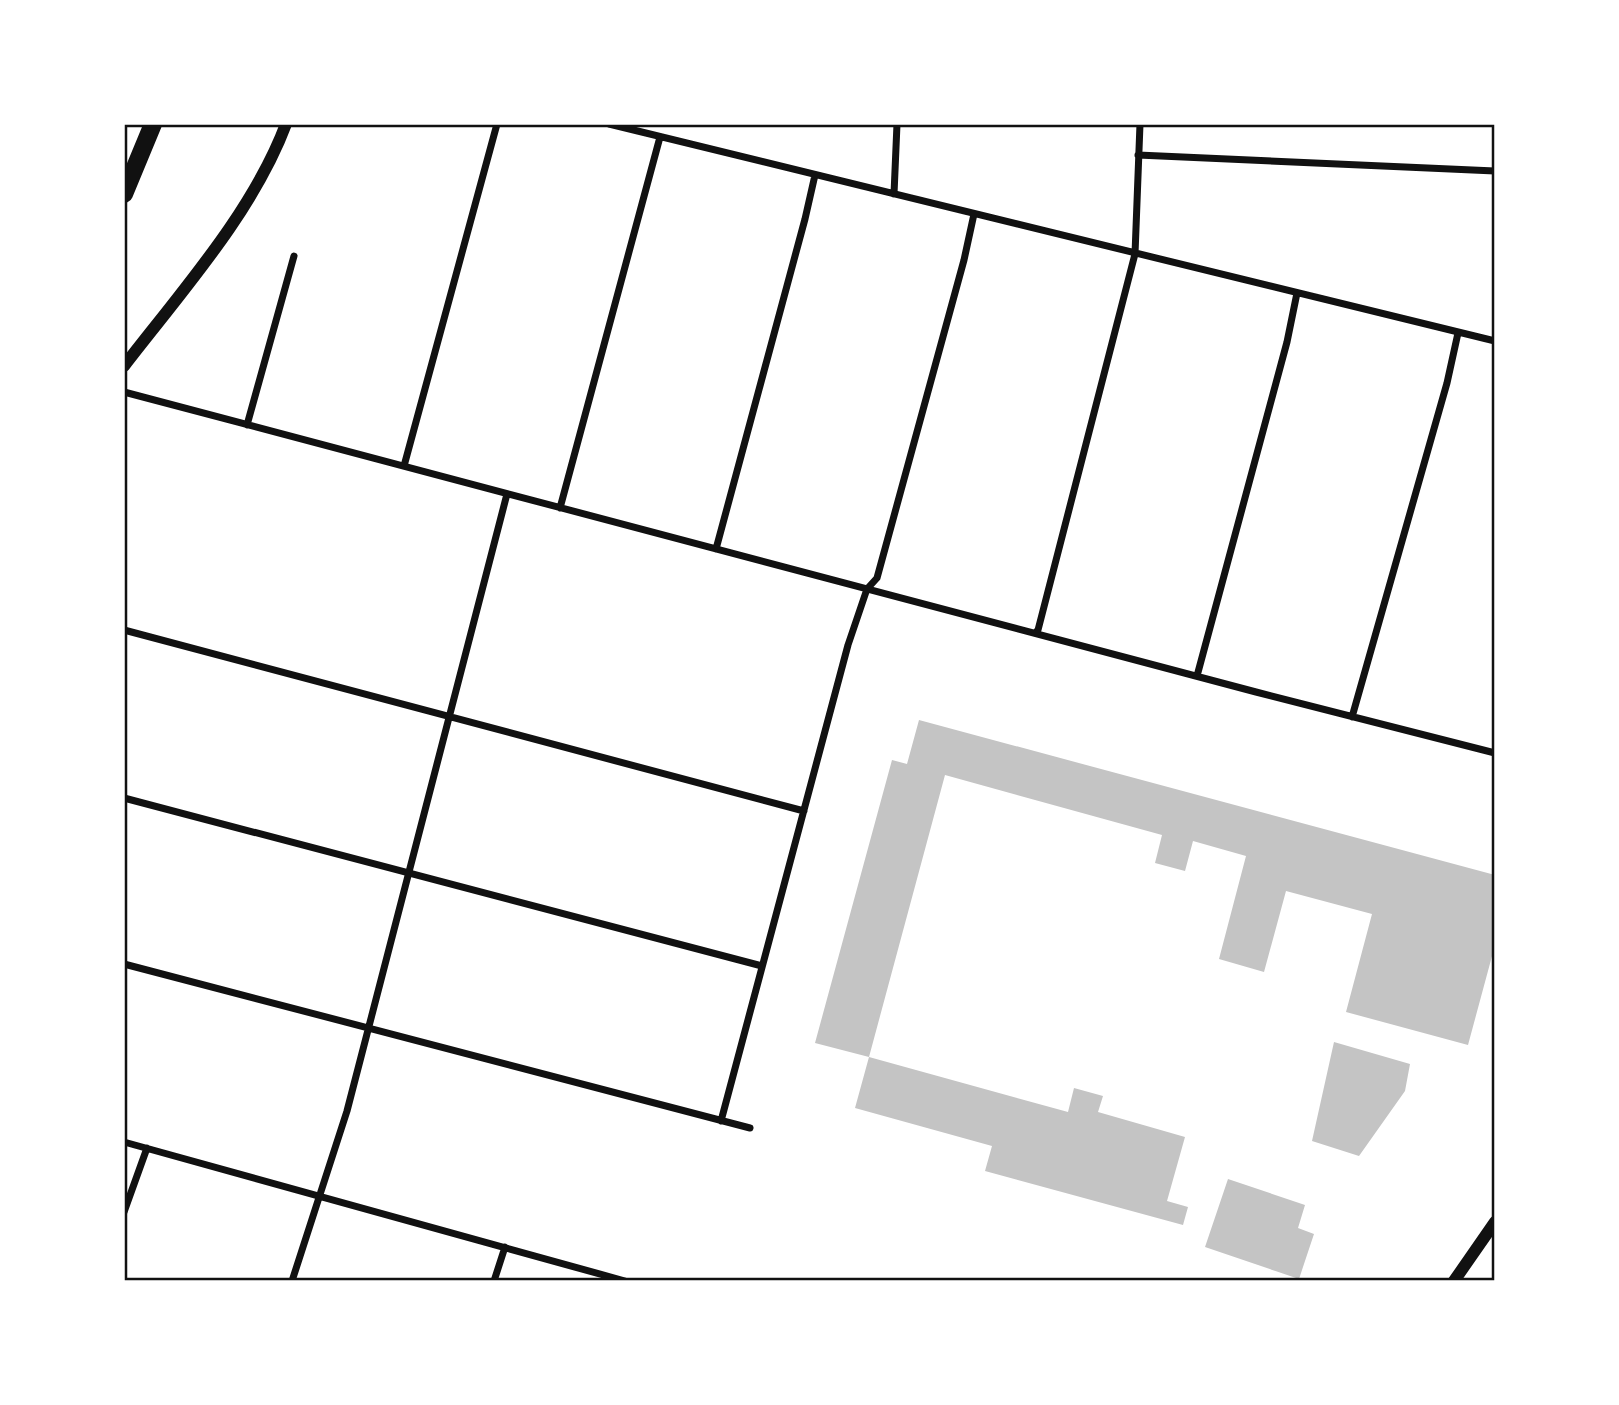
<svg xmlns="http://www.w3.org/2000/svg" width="1619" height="1405" font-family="'Public Sans',sans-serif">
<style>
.building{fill:#c4c4c4}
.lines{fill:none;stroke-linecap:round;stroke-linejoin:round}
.minor{stroke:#111;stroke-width:7}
.tertiary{stroke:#111;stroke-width:12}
.primary{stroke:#111;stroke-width:18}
.neatline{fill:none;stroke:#111;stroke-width:2.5}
</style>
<rect width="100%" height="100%" fill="#fff"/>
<path class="building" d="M919 720 1495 875V945L1468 1045 1346 1012 1372 914 1286 891 1264 972 1219 959 1246 856 1193 841 1185 871 1155 863 1162 835 945 775 869 1057 815 1043 892 760 907 764Z
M1334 1042 1410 1064 1405 1091 1359 1156 1312 1141Z
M869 1057 1068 1112 1074 1088 1103 1096 1098 1112 1185 1137 1167 1201 1188 1207 1183 1225 985 1171 992 1146 855 1108Z
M1228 1179 1305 1205 1298 1228 1314 1234 1299 1279 1205 1247Z"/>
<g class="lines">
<path class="minor" d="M609 124 1495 341
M1138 155 1495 171
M894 194 897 124
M124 392 1256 692 1495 753
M247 425 294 256
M404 466 497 124
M560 508 660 137
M716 549 805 219 815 175
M124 630 804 811
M1035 633 1038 630 1135 254 1140 124
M1197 676 1287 342 1297 293
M1352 717 1447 383 1458 333
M124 798 762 966
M124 964 750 1128
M721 1121 848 645 867 589 877 578 964 260 974 214
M124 1142 625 1281
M124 1212 147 1148
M292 1281 347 1111 507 494
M494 1281 505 1247"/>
<path class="tertiary" d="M124 366C181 292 253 212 286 124
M1454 1281 1495 1222"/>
<path class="primary" d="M124 194 153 124"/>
</g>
<rect width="1619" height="1405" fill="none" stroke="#ffffff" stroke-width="252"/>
<rect x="126" y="126" width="1367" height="1153" class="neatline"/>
</svg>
